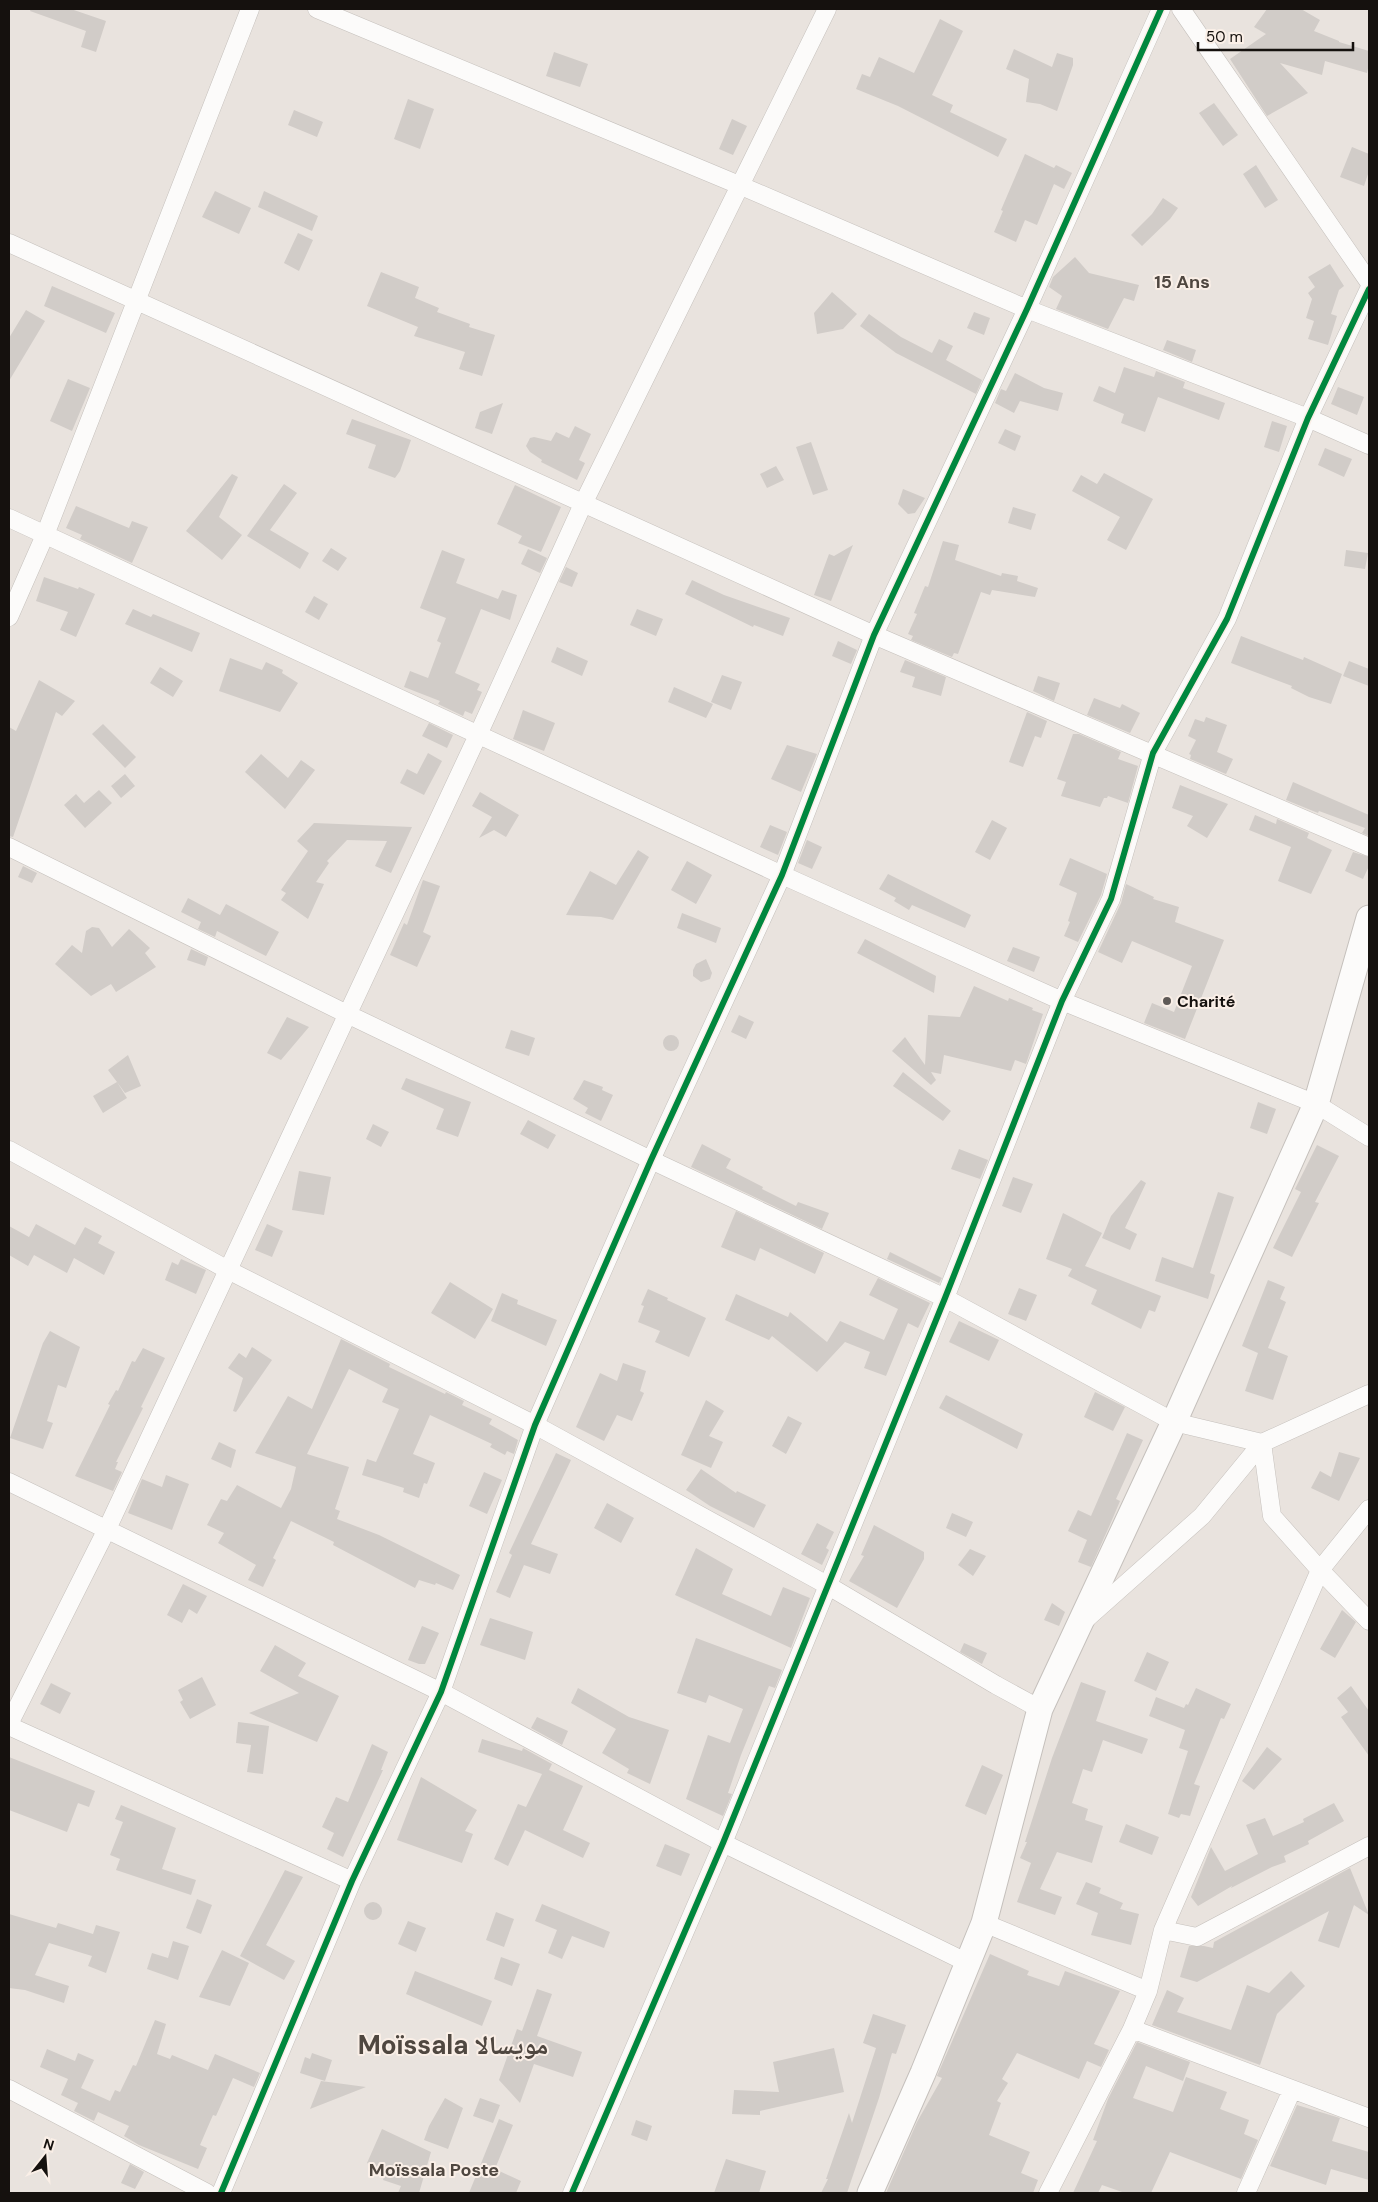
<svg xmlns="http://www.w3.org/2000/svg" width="1378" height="2202" font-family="'DM Sans','Noto Naskh Arabic',sans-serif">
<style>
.building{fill:#d1ccc8}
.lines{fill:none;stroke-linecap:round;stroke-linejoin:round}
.street-casing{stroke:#c5c0bc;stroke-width:19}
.secondary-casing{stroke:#c5c0bc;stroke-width:27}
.street{stroke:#fcfbfa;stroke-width:18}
.secondary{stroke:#fcfbfa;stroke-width:25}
.cycleway-casing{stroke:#faefe7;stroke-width:9}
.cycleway{stroke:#00873e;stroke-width:6}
.poi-dot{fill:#5f5a57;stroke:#faefe7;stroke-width:2}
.labels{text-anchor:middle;stroke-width:4;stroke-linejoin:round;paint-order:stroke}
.poi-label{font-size:16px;font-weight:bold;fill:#15110e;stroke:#faefe7;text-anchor:start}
.neighbourhood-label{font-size:18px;font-weight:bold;fill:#4f4740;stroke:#faefe7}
.town-label{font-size:26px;font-weight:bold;fill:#4f4740;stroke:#faefe7}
</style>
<rect width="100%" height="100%" fill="#e9e3de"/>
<path class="building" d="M31 9H71L106 21 96 52 81 47 86 31 30 11Z
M1267 9H1301L1320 20 1314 31 1339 41V42L1369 51V64L1367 73 1325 61 1322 75 1280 63 1308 93 1267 116 1230 59 1266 34 1254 27Z
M940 19 963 31 932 95 953 105 950 112 1007 139 998 157 898 106 856 89 862 74 870 77 879 57 914 73Z
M1014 49 1052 67 1057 53 1073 58V65L1057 111 1040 104 1026 102 1029 79 1006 69Z
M554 52 588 64 580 87 546 76Z
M408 99 434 109 420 149 394 139Z
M1214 103 1238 135 1223 146 1199 113Z
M294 110 323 122 317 137 288 125Z
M732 119 747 126 733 155 719 149Z
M1352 147 1369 154V171L1364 186 1340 177Z
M1025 154 1054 168 1056 165 1072 173 1064 189 1054 184 1037 225 1025 220 1016 242 994 232 1003 211 1001 210Z
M1256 165 1278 200 1265 208 1243 174Z
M215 191 251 208 239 234 202 217Z
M264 191 318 216 312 231 258 207Z
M1163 198 1178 208 1170 219 1142 246 1131 235 1152 214Z
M298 233 313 240 299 271 284 263Z
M1075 257 1089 273 1139 285 1134 301 1124 298 1108 329 1056 309 1062 296 1049 287 1053 277Z
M1330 264 1344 286 1339 290 1331 314 1337 316 1328 345 1308 339 1314 321 1306 318 1312 299 1308 293 1315 287 1308 277Z
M381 272 419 287 415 298 439 308 437 312 470 324 469 327 495 335 482 376 459 369 465 352 414 336 418 327 367 306Z
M52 286 115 313 106 333 44 306Z
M832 292 857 314 843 329 817 334 814 313Z
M26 310 45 321 9 381V338Z
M974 312 990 318 984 335 967 328Z
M869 314 901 337 932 353 939 339 953 346 946 360 982 380 976 394 896 353 860 326Z
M1167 340 1196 350 1192 362 1163 350Z
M1124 367 1154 377 1156 371 1185 382 1183 388 1225 403 1219 420 1158 397 1145 432 1121 423 1124 414 1093 401 1099 386 1115 393Z
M1015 373 1044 388 1063 393 1058 411 1020 401 1014 413 995 403 1001 389 1006 391Z
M68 379 90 388 72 431 50 421Z
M1338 387 1364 397 1357 415 1331 404Z
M503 403 492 434 475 428 480 412Z
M352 419 411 440 400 471 395 478 368 468 376 445 346 434Z
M1272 421 1287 426 1279 452 1264 447Z
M575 426 591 434 579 460 585 463 577 480 541 462 542 460 530 452 526 446 530 438 534 437 551 441 556 432 569 438Z
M1005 429 1021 436 1015 451 998 443Z
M811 442 828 490 813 495 796 447Z
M1325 448 1352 459 1344 477 1318 465Z
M776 466 784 480 767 488 760 474Z
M1104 473 1153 499 1126 550 1107 540 1120 517 1072 491 1081 475 1097 484Z
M232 474 238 477 219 517 242 535 222 560 186 531Z
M284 484 297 493 270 530 309 553 300 569 247 536Z
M515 485 561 507 541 552 518 543 522 536 497 524Z
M903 489 925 498 915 513 908 514 898 504Z
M76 506 129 528 132 521 148 527 132 563 80 539 82 535 66 528Z
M1013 507 1036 514 1031 530 1008 523Z
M943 541 959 545 955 560 1001 576 1002 573 1018 576 1017 581 1038 588 1035 597 992 590 990 595 981 592 958 654 954 653 952 657 911 640 913 636 908 634 917 614 914 613 925 586 928 587Z
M853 545 831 601 814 595 829 554 834 556Z
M331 548 347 558 338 571 322 561Z
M528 549 547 558 540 573 521 564Z
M442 550 465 559 456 583 498 599 502 590 517 595 510 620 481 609 455 673 480 684 477 690 482 692 472 714 465 711 463 716 438 704 440 701 404 687 410 671 428 678 441 643 437 641 446 618 420 608Z
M1346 550 1368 553 1365 569 1344 566Z
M566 567 578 573 572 587 559 582Z
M44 577 78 589 79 587 95 594 76 637 60 630 68 612 36 601Z
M692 580 724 595 790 618 783 636 754 625 753 627 685 594Z
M314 596 328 604 319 620 305 612Z
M133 609 151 617 153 614 200 633 192 652 125 624Z
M637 609 663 619 656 636 630 625Z
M1241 636 1303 660 1304 657 1342 674 1331 704 1309 697 1291 688 1292 686 1231 663Z
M838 641 857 650 851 664 832 656Z
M557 647 588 661 582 676 551 662Z
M230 658 262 670 266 662 283 670 282 673 298 683 280 712 219 691Z
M905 660 946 677 941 696 912 687 915 677 900 672Z
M1349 661 1369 669V686L1343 676Z
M160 667 183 681 173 697 150 683Z
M722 675 742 682 731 710 711 702Z
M1038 676 1060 683 1054 701 1033 691Z
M39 680 75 701 62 716 56 712 13 837 9 836V727L16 731Z
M674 687 713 704 706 718 668 702Z
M1094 698 1120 708 1122 704 1140 713 1130 733 1087 715Z
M523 710 555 723 544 751 513 739Z
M1027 712 1047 721 1041 738 1035 736 1023 767 1009 762Z
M1206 717 1227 725 1217 752 1233 759 1226 774 1190 759 1191 755 1189 754 1196 740 1188 736 1195 719 1204 722Z
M429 723 453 735 447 748 422 736Z
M103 724 136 757 125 768 92 734Z
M1073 734H1079L1121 752 1118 759 1138 766 1128 803 1108 796 1107 798H1104L1100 807 1061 796 1066 782 1057 779Z
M787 745 817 754 801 792 771 779Z
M428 753 442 761 424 795 400 783 407 769 417 774Z
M261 754 288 778 301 760 315 770 285 809 245 772Z
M125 774 135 786 121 798 111 786Z
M1293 782 1369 815V836L1362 833 1365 828 1319 811 1318 813 1286 800Z
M1180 785 1228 804 1207 838 1187 826 1193 816 1172 808Z
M99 790 112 803 85 828 64 805 76 794 84 803Z
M480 792 519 815 506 837 494 830 479 838 492 817 472 806Z
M1255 815 1276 824 1277 819 1309 833 1307 838 1332 850 1311 894 1278 881 1291 847 1249 830Z
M992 820 1007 828 990 860 975 852Z
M314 823 412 827 391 873 375 866 387 841 347 840 327 861 329 863 316 882 324 884 308 919 281 900 286 893 281 890 308 851 297 841Z
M770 825 787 832 778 855 760 847Z
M807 840 822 847 812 869 798 863Z
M638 850 649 857 613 920 601 917 566 915 590 871 616 885Z
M1353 852 1369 857V866L1363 879 1345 871Z
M1070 858 1107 874 1101 895 1078 942 1064 936 1070 922 1068 921 1077 893 1059 885Z
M687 861 712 875 696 904 671 890Z
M23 866 37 873 32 883 18 877Z
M888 874 971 915 965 928 912 905 909 910 894 901 896 898 879 889Z
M423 880 440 886 423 932 431 936 417 967 390 955 404 923 407 925Z
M1126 884 1154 897 1153 899 1179 907 1175 922 1224 940 1185 1039 1144 1023 1152 1003 1174 1012 1192 966 1132 941 1122 963 1098 952 1121 903Z
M188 898 220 915 226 904 279 932 266 956 217 931 215 937 198 929 201 922 181 912Z
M682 913 721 928 716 943 677 928Z
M92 927 99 928 112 947 129 929 150 948 145 953 156 967 116 992 111 984 91 996 55 964 72 945 82 953 86 931Z
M865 939 936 976 934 993 857 953Z
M1013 947 1040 957 1034 972 1007 961Z
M191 949 208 957 205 966 187 960Z
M706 959 712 973 710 979 701 982 693 976V970L696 964Z
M974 986 1008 1001 1009 998 1033 1008 1032 1010 1043 1014 1026 1064 1015 1060 1011 1071 944 1055 941 1074 931 1072 936 1080 931 1085 892 1051 905 1037 925 1065 928 1015 960 1017Z
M739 1015 754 1022 746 1039 731 1032Z
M287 1017 309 1027 281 1060 267 1053Z
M511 1030 535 1038 529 1056 505 1048Z
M663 1043a8 8 0 1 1 16 0a8 8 0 1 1-16 0Z
M128 1055 141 1086 125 1093 117 1082 127 1098 103 1113 93 1096 117 1082 108 1070Z
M903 1072 951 1111 943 1121 893 1086Z
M406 1078 471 1102 458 1137 436 1129 444 1109 401 1089Z
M584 1080 603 1087 602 1090 613 1095 601 1121 585 1113 588 1108 573 1099Z
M1258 1102 1276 1109 1267 1134 1250 1128Z
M528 1120 556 1135 548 1149 520 1134Z
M373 1124 389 1132 381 1147 366 1139Z
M702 1144 731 1159 726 1168 763 1187 762 1189 796 1206 798 1202 829 1213 822 1229 691 1167Z
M1317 1145 1339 1156 1315 1202 1319 1203 1292 1257 1273 1248 1301 1192 1295 1189Z
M959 1149 988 1160 980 1179 951 1169Z
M299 1171 331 1177 324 1215 292 1210Z
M1013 1177 1033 1184 1021 1213 1002 1206Z
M1141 1180 1146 1183 1125 1228 1137 1234 1130 1250 1102 1238 1111 1216Z
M1218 1192 1234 1197 1210 1273 1215 1275 1208 1299 1155 1281 1162 1257 1193 1268Z
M736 1211 824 1253 815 1274 760 1248 755 1261 721 1247Z
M1063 1213 1102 1233 1085 1266 1161 1296 1155 1312 1149 1310 1141 1329 1091 1304 1097 1290 1068 1276 1072 1269 1046 1259Z
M36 1224 75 1245 85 1227 102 1236 98 1243 115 1252 104 1275 74 1258 67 1273 34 1255 28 1266 9 1255V1226L29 1237Z
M267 1224 283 1231 272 1257 255 1250Z
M890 1252 942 1278 939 1283 887 1259Z
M181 1259 206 1270 196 1294 165 1280 172 1262 178 1265Z
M878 1278 930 1303 918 1328 908 1323 886 1376 864 1368 870 1352 845 1342 817 1372 772 1336 769 1340 725 1320 736 1294 788 1317 790 1312 827 1342 840 1321 884 1340 898 1309 869 1295Z
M1268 1280 1285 1287 1280 1299 1286 1302 1268 1348 1288 1356 1273 1400 1245 1391 1258 1353 1242 1346Z
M450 1282 493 1309 475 1339 431 1313Z
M1019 1288 1037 1295 1026 1321 1008 1314Z
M648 1289 668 1298 667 1300 706 1318 689 1357 655 1342 660 1331 638 1322 644 1306 641 1305Z
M502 1293 518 1300 517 1304 557 1320 546 1346 491 1321Z
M959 1321 999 1340 989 1361 949 1342Z
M50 1331 80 1347 66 1388 58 1385 47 1421 53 1423 43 1449 10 1438 43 1343Z
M341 1339 390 1364 389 1367 445 1394 446 1392 464 1401 462 1405 492 1419 489 1424 518 1440 514 1454 507 1451 505 1455 490 1447 492 1444 430 1415 413 1454 435 1463 427 1484 424 1483 419 1498 403 1492 404 1488 362 1475 367 1459 376 1462 399 1409 382 1402 388 1389 349 1369 307 1454 349 1467 335 1509 340 1511 337 1519 379 1535 460 1575 453 1590 436 1583 435 1585 419 1580 415 1588 333 1545 334 1542 291 1521 273 1558 276 1560 263 1587 248 1580 256 1565 218 1543 224 1533 207 1525 221 1499 227 1501 237 1485 281 1508 291 1489 296 1467 255 1453 288 1396 312 1409Z
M252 1347 272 1360 236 1412 233 1411 243 1378 228 1368 239 1353 246 1358Z
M143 1348 165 1358 141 1407 143 1408 116 1462H118L115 1469 122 1472 113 1491 75 1476 110 1405 108 1404 116 1390 118 1391 132 1361 135 1362Z
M623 1363 646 1371 640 1391 644 1393 632 1421 617 1415 604 1441 576 1427 600 1373 617 1381Z
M1095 1392 1125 1407 1113 1431 1084 1417Z
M946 1395 1023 1434 1017 1449 939 1408Z
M706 1400 724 1411 709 1436 723 1442 711 1468 681 1455Z
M788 1416 802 1423 786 1454 772 1446Z
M1127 1433 1143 1440 1116 1499 1120 1501 1112 1520 1091 1567 1078 1562 1087 1540 1068 1531 1078 1510 1091 1516Z
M219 1442 236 1450 231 1468 211 1459Z
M1339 1452 1360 1458 1339 1501 1311 1488 1320 1471 1331 1477Z
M556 1453 571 1460 531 1544 558 1554 550 1574 524 1565 510 1598 496 1592 512 1555 509 1553Z
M701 1469 736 1493 737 1491 766 1505 754 1528 710 1506 686 1490Z
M484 1472 502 1480 487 1514 469 1506Z
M166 1475 189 1484 172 1530 128 1513 142 1479 162 1487Z
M607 1503 634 1518 621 1543 594 1528Z
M952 1513 973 1522 966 1537 946 1528Z
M817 1523 834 1532 826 1548 829 1550 822 1565 801 1554Z
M874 1525 924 1552V1559L897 1608 849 1581 864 1556 861 1555Z
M696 1548 733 1569 722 1594 771 1616 783 1587 810 1598 791 1648 675 1595Z
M970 1549 986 1556 973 1576 958 1565Z
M183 1584 207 1596 197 1614 189 1609 182 1623 167 1615Z
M1052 1603 1065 1612 1059 1626 1044 1620Z
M1342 1610 1356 1622 1335 1658 1320 1649Z
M490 1618 533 1632 525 1660 480 1645Z
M422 1626 439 1633 425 1664H419L408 1660Z
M696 1638 782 1670 775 1688 769 1686 741 1755 728 1793 732 1794 723 1816 686 1799 708 1735 730 1743 743 1709 709 1695 706 1703 677 1693Z
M964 1643 987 1653 982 1664 960 1652Z
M275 1645 306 1663 298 1676 339 1696 317 1742 249 1713 299 1693 260 1671Z
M1147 1652 1169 1662 1156 1691 1134 1681Z
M202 1677 216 1705 190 1719 180 1702 183 1700 178 1690Z
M1081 1682 1106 1691 1096 1721 1148 1739 1142 1754 1103 1740 1092 1772 1083 1769 1072 1803 1088 1809 1085 1820 1103 1826 1092 1863 1057 1852 1040 1889 1062 1897 1055 1915 1017 1902 1031 1863 1020 1858 1027 1842H1025L1052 1758Z
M51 1683 71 1693 60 1714 40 1704Z
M1351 1686 1369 1711V1756L1341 1717 1348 1712 1337 1698Z
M578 1688 629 1717 669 1730 650 1784 627 1773 629 1769 602 1753 616 1729 571 1703Z
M1196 1688 1231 1704 1224 1719 1221 1718 1194 1784 1200 1786 1190 1816 1181 1814 1179 1818 1168 1814 1188 1751 1179 1748 1185 1730 1149 1716 1156 1697 1184 1708 1186 1704 1188 1705Z
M537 1717 568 1731 562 1745 531 1728Z
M238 1722 269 1726 263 1774 247 1772 251 1745 236 1743Z
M482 1739 522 1751 523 1748 552 1764 549 1770 583 1786 563 1830 590 1843 583 1858 525 1830 508 1866 494 1859 518 1804 526 1807 542 1774 478 1752Z
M372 1744 388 1752 381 1770H383L343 1857 327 1849 334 1833 322 1827 336 1797 348 1802Z
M1267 1747 1282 1759 1254 1790 1242 1781Z
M9 1757 95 1791 89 1807 78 1803 67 1832 9 1810Z
M982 1765 1003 1775 986 1815 965 1806Z
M421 1777 477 1810 465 1831 473 1834 462 1863 397 1840Z
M1334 1803 1344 1821 1308 1841 1309 1844 1284 1856 1286 1862 1272 1867 1231 1888 1232 1886 1198 1906 1191 1897 1211 1847 1225 1871 1258 1854 1246 1825 1265 1818 1273 1836 1304 1822 1303 1819Z
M121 1805 176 1828 162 1869 196 1880 191 1895 116 1870 120 1859 110 1855 123 1822 115 1819Z
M1126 1824 1159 1837 1152 1855 1119 1842Z
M665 1844 690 1854 681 1876 656 1866Z
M1350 1868 1369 1915 1354 1905 1339 1948 1318 1941 1329 1911 1197 1982 1180 1977 1189 1946H1204L1213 1948 1214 1942Z
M285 1870 303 1877 266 1945 295 1961 284 1980 240 1956Z
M1086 1882 1101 1888 1099 1893 1123 1903 1120 1909 1139 1914 1131 1945 1091 1935 1098 1913 1076 1904Z
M197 1899 212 1905 201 1934 186 1928Z
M364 1911a9 9 0 1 1 18 0a9 9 0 1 1-18 0Z
M542 1904 610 1932 604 1948 572 1936 562 1959 548 1953 557 1930 535 1921Z
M496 1912 514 1919 504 1947 486 1940Z
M9 1914 56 1928 58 1923 93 1934 96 1925 120 1932 106 1973 88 1966 92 1956 49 1943 35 1975 69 1986 64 2003 25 1990 9 1988Z
M408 1921 426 1928 416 1952 398 1944Z
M173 1941 189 1946 178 1980 147 1969 152 1953 168 1958Z
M222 1950 249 1963 230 2006 199 1997Z
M990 1954 1029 1971 1027 1975 1059 1986 1065 1971 1120 1991 1094 2044 1109 2050 1101 2067 1087 2061 1079 2079 1017 2053 1002 2079 1008 2083 997 2101 1001 2103 989 2135 1030 2152 1021 2173 1038 2180 1033 2193H886L917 2122 942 2078 937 2076Z
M501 1957 520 1964 512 1986 494 1979Z
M415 1971 492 2001 482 2026 406 1994Z
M1291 1971 1305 1986 1277 2014 1260 2065 1152 2025 1167 1990 1184 1998 1177 2012 1231 2030 1247 1985 1269 1993Z
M537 1989 552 1994 537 2036 582 2052 573 2077 534 2064 520 2103 499 2080 517 2029 522 2031Z
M873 2014 906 2025 896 2054 892 2053 879 2098 847 2193H821L828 2179H826L849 2113 852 2123 876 2048 863 2043Z
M155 2020 166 2024 157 2054 170 2059 172 2055 208 2070 215 2054 260 2073 254 2087 233 2078 216 2116 213 2115 200 2145 207 2148 198 2169 139 2145 124 2136 129 2126 98 2112 94 2121 74 2111 78 2103 61 2095 68 2079 40 2067 47 2049 75 2061 78 2053 94 2060 81 2088 110 2101 115 2090 120 2092 133 2065 136 2066Z
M1137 2042 1190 2062 1183 2081 1146 2066 1133 2098 1173 2112 1186 2077 1227 2092 1220 2109 1249 2120 1244 2134 1258 2140 1241 2179 1170 2152 1151 2193H1125L1102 2185 1098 2193H1073L1097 2141 1093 2140 1108 2099Z
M834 2048 844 2092 760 2111V2115L732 2114 734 2090 779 2092 773 2062Z
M312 2053 332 2060 325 2081 300 2073 305 2057 310 2059Z
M321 2081 366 2087 310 2109Z
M445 2098 463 2108 448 2149 424 2140 429 2126Z
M480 2098 500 2105 493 2123 473 2116Z
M1297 2105 1340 2118 1332 2141 1369 2152V2180L1331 2169 1326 2185 1270 2166Z
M499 2119 513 2125 495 2169 521 2181 516 2193H469Z
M636 2120 652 2126 647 2141 631 2135Z
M382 2129 431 2152 419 2193H398L401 2186 383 2180 386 2172 367 2163Z
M726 2159 766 2171 759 2193H714Z
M130 2164 144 2172 135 2189 121 2183Z"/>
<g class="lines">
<g class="street-casing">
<path id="street" d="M317 9 739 185 1027 309 1308 418 1369 445
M1181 9 1369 282
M9 243 874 635 1369 847
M9 518 782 875 1062 1001 1316 1104 1369 1137
M9 617 45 535 250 9
M9 847 347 1014 651 1160 945 1298 1174 1422 1262 1443 1272 1516 1320 1570 1369 1621
M9 1150 228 1270 535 1425 827 1585 996 1685 1040 1709
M9 1482 441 1692 723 1843 968 1963
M1085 1620 1202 1516 1262 1443 1369 1394
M9 1724 107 1529 478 735 583 504 827 9
M9 1726 352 1881
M984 1923 1148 1991
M1163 1930 1197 1937 1369 1846
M1132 2029 1369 2118
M9 2089 207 2193
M221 2193 352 1881 441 1692 535 1425 651 1160 782 875 874 635 1027 309 1161 9
M572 2193 723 1843 945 1298 1062 1001 1111 899 1153 753 1227 619 1308 418 1369 289
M1048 2193 1132 2029 1148 1991 1163 1930 1320 1570 1369 1509
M1246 2193 1292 2090"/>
</g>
<g class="secondary-casing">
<path id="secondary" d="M870 2193 923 2073 984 1923 1040 1709 1174 1422 1316 1104 1369 918"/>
</g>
<use href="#street" class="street"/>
<use href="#secondary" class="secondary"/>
<g class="cycleway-casing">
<path id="cycleway" d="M221 2193 352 1881 441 1692 535 1425 651 1160 782 875 874 635 1027 309 1161 9
M572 2193 723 1843 945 1298 1062 1001 1111 899 1153 753 1227 619 1308 418 1369 289"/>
</g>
<use href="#cycleway" class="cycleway"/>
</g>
<circle class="poi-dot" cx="1167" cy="1001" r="5"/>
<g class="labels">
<g class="poi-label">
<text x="1177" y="1007">Charité</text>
</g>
<g class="neighbourhood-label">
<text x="1182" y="288">15 Ans</text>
<text x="434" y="2176">Moïssala Poste</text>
</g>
<g class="town-label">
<text x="453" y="2054">Moïssala مويسالا</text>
</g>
</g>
<rect width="1378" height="2202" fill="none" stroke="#15110e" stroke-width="20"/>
<g transform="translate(45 2157) rotate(17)" stroke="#faefe7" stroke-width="4" paint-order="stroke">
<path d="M0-4L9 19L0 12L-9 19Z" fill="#15110e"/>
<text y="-8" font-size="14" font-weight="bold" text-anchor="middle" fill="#15110e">N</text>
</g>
<path d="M1198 42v8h155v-8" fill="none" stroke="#15110e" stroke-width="2.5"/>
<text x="1206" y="42" font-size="15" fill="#15110e" stroke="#faefe7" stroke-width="4" paint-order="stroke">50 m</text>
</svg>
